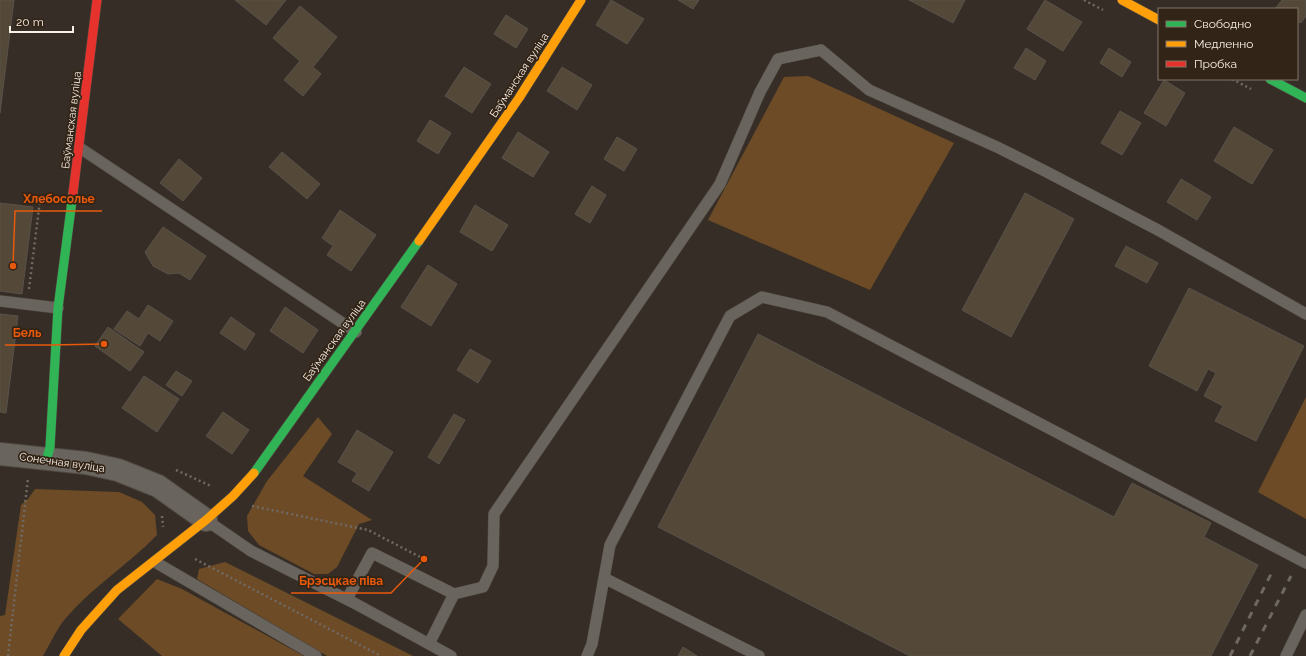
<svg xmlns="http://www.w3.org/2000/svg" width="1306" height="656" font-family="Raleway,sans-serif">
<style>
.green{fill:#6c4b26}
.building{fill:#544838;stroke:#59524b}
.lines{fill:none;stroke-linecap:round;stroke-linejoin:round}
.lane-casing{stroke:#514a43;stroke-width:12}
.street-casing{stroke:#514a43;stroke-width:24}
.fast-casing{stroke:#514a43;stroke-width:10}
.slow-casing{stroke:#514a43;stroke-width:10}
.jam-casing{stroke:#514a43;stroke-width:10}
.path{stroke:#716a64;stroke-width:2.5;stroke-dasharray:2 3;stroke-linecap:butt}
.lane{stroke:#69645d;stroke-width:11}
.street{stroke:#69645d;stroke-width:22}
.fast{stroke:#30b455;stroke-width:9}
.slow{stroke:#ff9f0a;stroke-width:9}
.jam{stroke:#e5322d;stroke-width:9}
.rail{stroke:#6d6862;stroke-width:3;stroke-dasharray:7 7;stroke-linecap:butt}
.labels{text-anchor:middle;stroke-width:3.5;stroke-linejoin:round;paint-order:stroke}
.street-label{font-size:11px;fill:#f8efe5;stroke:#322416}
.leader{fill:none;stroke:#e8590c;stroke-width:1.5}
.callout-dot{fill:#e8590c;stroke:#322416;stroke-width:1.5}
.callout-label{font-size:12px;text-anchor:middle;font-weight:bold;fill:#e8590c;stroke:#322416;stroke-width:3.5;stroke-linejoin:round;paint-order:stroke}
</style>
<rect width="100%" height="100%" fill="#362e26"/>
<path class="green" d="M808 76 954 143 870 290 708 220 784 77Z
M1306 397V519L1258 492Z
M318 417 332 434 303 476 372 520 359 524 337 567 328 574H314L259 545 248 531 247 516 267 481Z
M35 489 119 492 142 502 155 515 157 535C128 565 92 587 65 619 56 630 50 644 43 656H0V616L5 615 21 505 28 499Z
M225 562 413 656H327L197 579 199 569Z
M157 579 182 589 304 656H162L118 619Z"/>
<path class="building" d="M0 0H14L0 113Z
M235 0H286L266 25Z
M611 0 644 19 627 44 596 25Z
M678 0H699L693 9Z
M909 0H965L953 23Z
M1045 0 1082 22 1063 51 1027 29Z
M1282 0H1306V16L1301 23 1297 21V9H1275Z
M300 6 337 37 313 67 321 74 303 96 284 80 300 61 273 38Z
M506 15 528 29 516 48 494 34Z
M1026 48 1046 61 1035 80 1014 68Z
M1109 48 1131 62 1122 77 1100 63Z
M464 67 491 84 472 113 445 96Z
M562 67 592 85 577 110 547 91Z
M1164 80 1185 93 1166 126 1144 113Z
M1120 111 1141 123 1122 155 1101 143Z
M430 120 451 133 438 154 417 141Z
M1234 127 1273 150 1252 184 1214 161Z
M518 132 549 152 533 177 502 158Z
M617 137 637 149 624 171 604 159Z
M282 152 320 184 307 199 269 167Z
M179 159 202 178 183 201 160 183Z
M1181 179 1211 197 1197 220 1167 202Z
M592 186 606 195 590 223 575 214Z
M1025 193 1074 219 1011 337 962 310Z
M0 203 33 207 22 294 0 291Z
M475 205 508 225 492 251 460 232Z
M340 210 376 235 351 271 327 255 333 246 322 238Z
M163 227 206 256 190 280 179 273 168 274 153 266 145 252Z
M1126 246 1158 263 1147 283 1115 266Z
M428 265 457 284 431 326 401 307Z
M1189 288 1304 346 1256 441 1215 421 1223 406 1204 396 1216 373 1208 369 1197 391 1149 366Z
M148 305 173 321 160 341 148 333 140 346 114 329 127 311 139 319Z
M285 307 318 330 303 353 270 331Z
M0 314 18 316 6 413 0 412Z
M231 317 255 334 245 350 220 333Z
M108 327 144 352 130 371 95 346Z
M758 334 1114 517 1132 483 1211 523 1204 537 1258 565 1211 656H910L658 527Z
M470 349 491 361 478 383 457 370Z
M176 371 192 381 182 396 166 385Z
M144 376 179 399 157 432 122 408Z
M223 412 249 430 232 454 206 436Z
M454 414 465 420 439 464 428 457Z
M357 430 393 452 369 491 352 481 357 473 338 462Z
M683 647 697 656H678Z"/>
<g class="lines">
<g class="lane-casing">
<path id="lane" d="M80 148 356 332
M0 301 58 308
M206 520 251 551 356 604 451 656
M155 562 316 656
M604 578 759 656
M454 594 483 587 493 566 494 514 720 184 760 92 778 59 821 50 869 90 997 147 1043 170 1158 230 1306 314
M347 599 372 553 454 594 429 644
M587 656 592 644 610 545 730 316 762 297 827 312 1306 563
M1286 656 1306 615"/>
</g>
<g class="street-casing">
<path id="street" d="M0 454 86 463 118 470 158 486 206 520"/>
</g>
<g class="fast-casing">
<path id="fast" d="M1270 79 1306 98
M47 458 50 447 58 308 73 193
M254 473 419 241"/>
</g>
<g class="slow-casing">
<path id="slow" d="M1122 0 1159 20
M419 241 519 98 581 0
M64 656 81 630 117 590 206 520 233 496 254 473"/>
</g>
<g class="jam-casing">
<path id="jam" d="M73 193 97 0"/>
</g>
<path class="path" d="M1084 0 1103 10
M1232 79 1251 89
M29 289 40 200
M176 470 211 486
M252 506 368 530 424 559
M162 516 163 527
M195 559 381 656
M8 656 28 478"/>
<use href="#lane" class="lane"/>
<use href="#street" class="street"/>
<use href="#fast" class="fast"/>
<use href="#slow" class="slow"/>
<use href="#jam" class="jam"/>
<path class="rail" d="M1230 656 1273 570
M1250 656 1291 576"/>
</g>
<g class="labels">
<g class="street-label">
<text transform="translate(519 75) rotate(-57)" y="4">Баўманская вуліца</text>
<text transform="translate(71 120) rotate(-83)" y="4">Баўманская вуліца</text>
<text transform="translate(334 340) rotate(-54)" y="4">Баўманская вуліца</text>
<text transform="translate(62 462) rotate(8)" y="4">Сонечная вуліца</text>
</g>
</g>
<path class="leader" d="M13 266L15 211H102M104 344L49 345H5M424 559L391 593H291"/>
<g class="callout-dot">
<circle cx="13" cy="266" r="4"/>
<circle cx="104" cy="344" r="4"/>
<circle cx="424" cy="559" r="4"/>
</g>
<g class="callout-label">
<text x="59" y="203">Хлебосолье</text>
<text x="27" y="337">Бель</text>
<text x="341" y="585">Брэсцкае піва</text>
</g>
<rect x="1158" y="8" width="140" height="72" fill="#322416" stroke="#817569"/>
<rect x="1166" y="21" width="20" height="6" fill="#30b455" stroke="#817569"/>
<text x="1194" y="28" font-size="12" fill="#f8efe5">Свободно</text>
<rect x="1166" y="41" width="20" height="6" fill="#ff9f0a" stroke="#817569"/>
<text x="1194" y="48" font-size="12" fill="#f8efe5">Медленно</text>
<rect x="1166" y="61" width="20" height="6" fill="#e5322d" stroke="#817569"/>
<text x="1194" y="68" font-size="12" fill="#f8efe5">Пробка</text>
<path d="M10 26v6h63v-6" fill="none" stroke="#f8efe5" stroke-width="2"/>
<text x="16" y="26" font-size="12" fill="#f8efe5" stroke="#322416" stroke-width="3" paint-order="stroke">20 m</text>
</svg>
